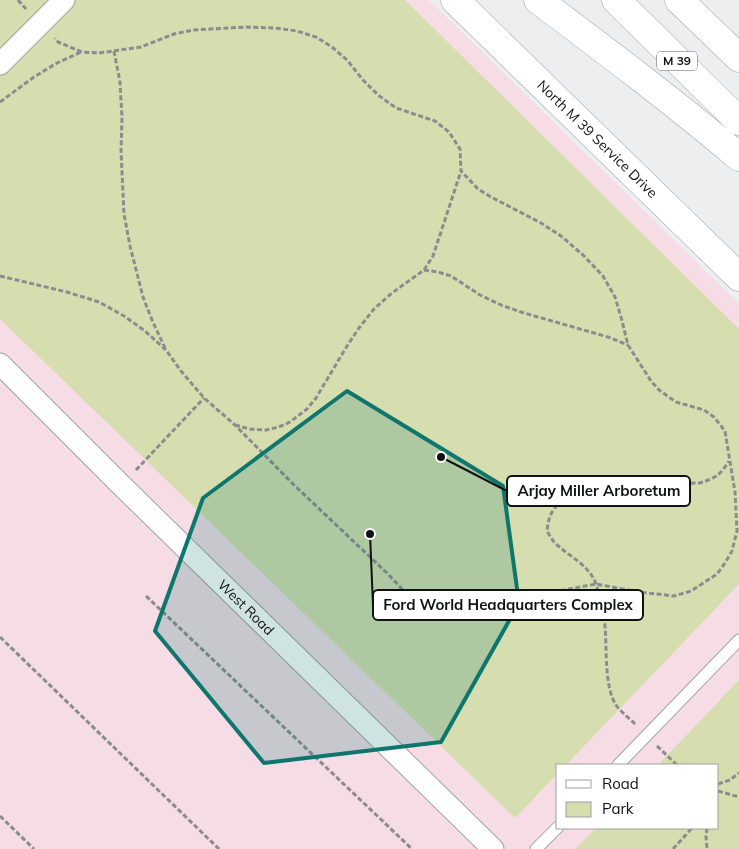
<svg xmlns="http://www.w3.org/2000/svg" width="739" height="849" font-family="Mulish,sans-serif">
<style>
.commercial{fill:#f5dce5;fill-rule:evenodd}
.green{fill:#d6deb0}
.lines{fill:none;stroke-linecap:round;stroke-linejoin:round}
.lane-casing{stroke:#a2a3a4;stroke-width:13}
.street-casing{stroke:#a2a3a4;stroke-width:23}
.secondary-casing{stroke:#a2a3a4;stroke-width:29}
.highway-casing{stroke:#a2a3a4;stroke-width:29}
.path{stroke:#8b8c8d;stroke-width:3;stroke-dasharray:5 2.5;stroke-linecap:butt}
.lane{stroke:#fff;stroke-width:11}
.street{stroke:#fff;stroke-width:21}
.secondary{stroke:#fff;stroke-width:28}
.highway{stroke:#fff;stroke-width:28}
.marked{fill:#0f766e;fill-opacity:0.2;stroke:#0f766e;stroke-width:4;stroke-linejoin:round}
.labels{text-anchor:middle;stroke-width:4;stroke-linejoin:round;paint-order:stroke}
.shield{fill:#fff;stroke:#585858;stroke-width:1}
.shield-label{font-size:12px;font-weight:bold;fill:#101111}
.street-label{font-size:14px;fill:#101111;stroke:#fff}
.leader{fill:none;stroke:#101111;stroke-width:2}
.callout-dot{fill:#101111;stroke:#fff;stroke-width:2}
.callout{fill:#fff;stroke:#101111;stroke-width:2}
.callout-label{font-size:15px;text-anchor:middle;font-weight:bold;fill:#101111}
</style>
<rect width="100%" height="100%" fill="#edeeef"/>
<path class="commercial" d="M0 0H429L739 304V849H0ZM558 765H718V828H558Z"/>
<path class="green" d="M0 0H405L739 329V584L566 765H558V773L515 818 0 319Z
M739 680V849H575L596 828H718V765H658Z"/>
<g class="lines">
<g class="lane-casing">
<path id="lane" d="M618 765 739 640
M536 849 558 827"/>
</g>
<g class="street-casing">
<g id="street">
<path d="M0 64 64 0"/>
<path id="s1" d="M0 364 121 485 493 849"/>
</g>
</g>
<g class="secondary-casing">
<g id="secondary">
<path id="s2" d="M455 0 739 277"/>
</g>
</g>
<g class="highway-casing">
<path id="highway" d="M538 0C606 51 674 102 739 157
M616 0 739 121
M679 0 739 58"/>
</g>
<path class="path" d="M18 0 26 9
M114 51 120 82 122 118 121 151 124 214 130 246 143 297 152 320 165 348
M0 102 34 77 57 63 81 52
M424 270 438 272 451 276 480 295 501 305 524 313 608 337 628 345
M0 276 67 292 99 302 124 316 145 331 166 350 181 371 204 398 235 425 293 484 388 574 414 602 429 610 446 612 596 584 639 592 674 596 691 591 717 574 725 563 732 551 737 531 735 492 725 431 714 417 704 410 676 402 659 390 651 381 628 345 621 317 615 297 603 276 583 255 561 236 541 223 491 197 478 189 461 171 460 149 449 132 435 121 396 108 378 95 363 80 347 60 332 47 316 37 297 31 275 28 247 27 193 30 174 34 141 47 99 53 82 52 58 42 55 38
M235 425 250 429 266 430 279 427 290 422 307 409 316 398 347 346 359 328 374 309 392 293 424 270 433 256 461 171
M136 470 204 398
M146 596 412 849
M0 637 219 849
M635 724C629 718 621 712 616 705 604 687 607 648 605 626 604 612 600 597 596 584 589 565 570 557 556 544 552 540 550 536 547 531 548 523 549 516 554 509 560 501 573 493 583 490 621 481 661 484 700 483 716 478 720 475 729 461
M657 746 677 765
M718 784 730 780 739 773
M718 791 739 797
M0 816 34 849
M707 828 706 836 707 849
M673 849 692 828"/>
<use href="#lane" class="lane"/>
<use href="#street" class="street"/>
<use href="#secondary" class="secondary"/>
<use href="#highway" class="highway"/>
</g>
<path class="marked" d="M347 391 503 486 519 603 441 742 264 763 155 631 203 498Z"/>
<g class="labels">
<rect class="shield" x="657" y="51.5" width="40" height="19" rx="4"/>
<g class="shield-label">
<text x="677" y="65">M 39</text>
</g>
<g class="street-label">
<text dy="5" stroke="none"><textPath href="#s2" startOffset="199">North M 39 Service Drive</textPath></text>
<text dy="5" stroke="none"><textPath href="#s1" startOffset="346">West Road</textPath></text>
</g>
</g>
<path class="leader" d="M441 457L507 491M370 534L373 605"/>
<g class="callout-dot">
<circle cx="441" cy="457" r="5"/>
<circle cx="370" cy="534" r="5"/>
</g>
<g class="callout">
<rect x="507" y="476" width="183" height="30" rx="5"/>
<rect x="373" y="590" width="270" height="30" rx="5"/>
</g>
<g class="callout-label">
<text x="599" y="496">Arjay Miller Arboretum</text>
<text x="508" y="610">Ford World Headquarters Complex</text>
</g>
<rect x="556" y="764" width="162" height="65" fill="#ffffff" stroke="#9fa0a0"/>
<rect x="566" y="780" width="25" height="8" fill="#ffffff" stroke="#9fa0a0"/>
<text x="602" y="789" font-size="15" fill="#101111">Road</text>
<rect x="566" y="802" width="25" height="15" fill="#d6deb0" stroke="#9fa0a0"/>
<text x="602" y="814" font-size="15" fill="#101111">Park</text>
</svg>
